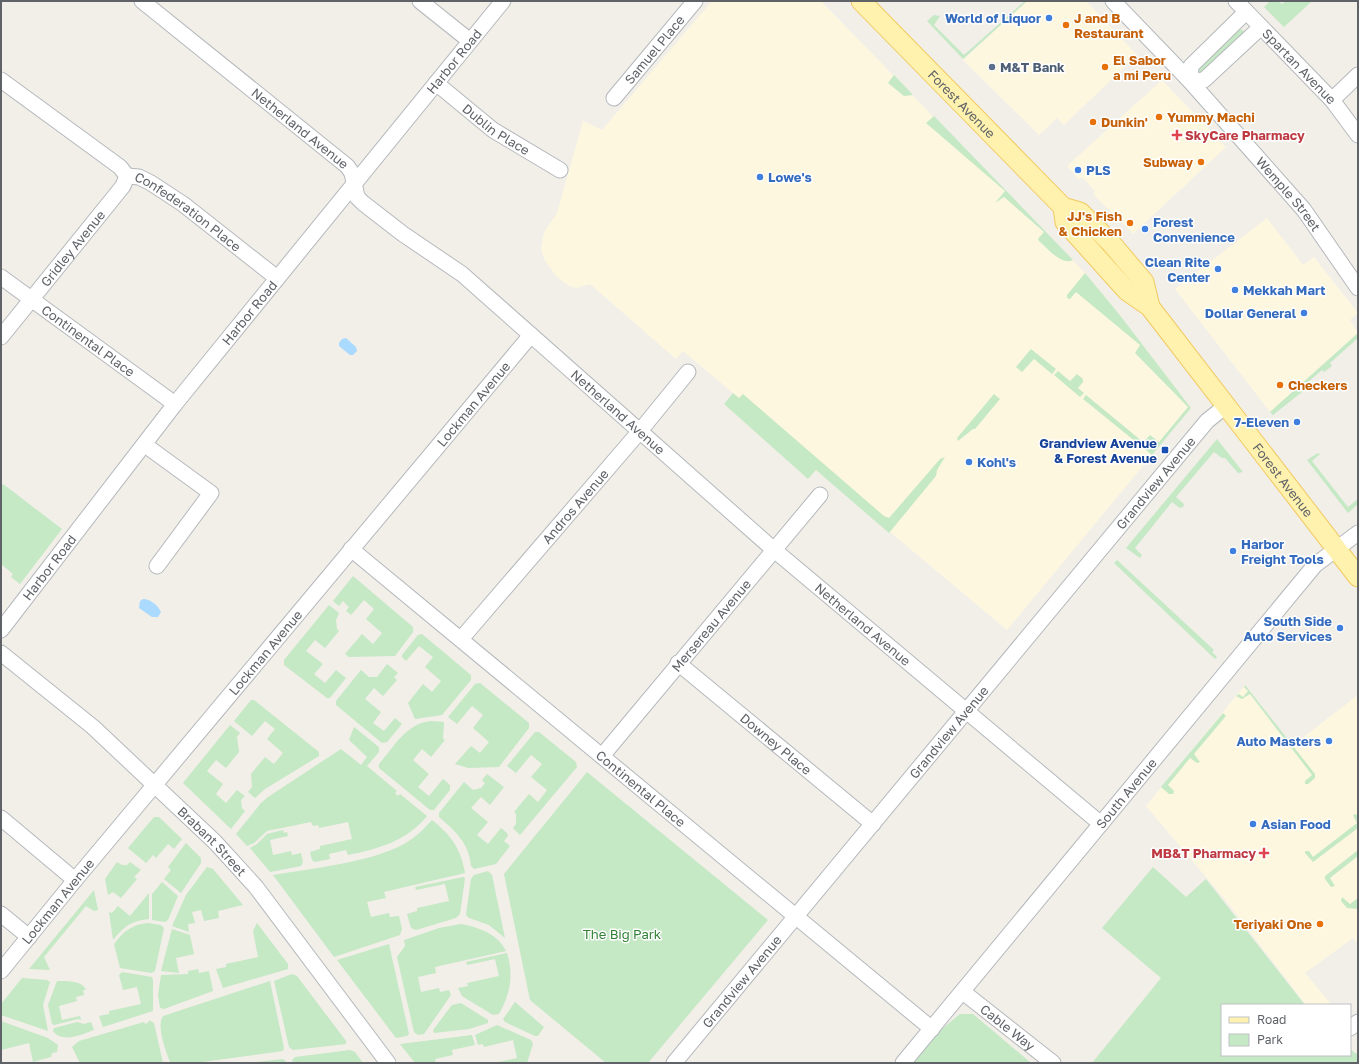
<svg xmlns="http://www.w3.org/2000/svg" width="1359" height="1064" font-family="'Golos Text',sans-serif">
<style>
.commercial{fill:#fef7e0}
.green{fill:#c5e8c5}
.water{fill:#aadaff}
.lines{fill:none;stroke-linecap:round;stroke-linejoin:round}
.minor-casing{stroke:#b5b8bc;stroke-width:17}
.major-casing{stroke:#f2c960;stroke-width:21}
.minor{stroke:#fff;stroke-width:15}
.major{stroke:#fff2af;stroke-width:19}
.shop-dot{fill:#3f7fe0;stroke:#fff;stroke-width:1.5}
.food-dot{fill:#e8710a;stroke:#fff;stroke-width:1.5}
.service-dot{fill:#5c6f8a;stroke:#fff;stroke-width:1.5}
.health-dot{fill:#e0444e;stroke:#fff;stroke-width:1.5}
.transit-dot{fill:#1a4fb4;stroke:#fff;stroke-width:1.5}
.labels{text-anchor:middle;stroke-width:3;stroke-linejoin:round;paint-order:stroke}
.shop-label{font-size:13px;font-weight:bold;fill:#366cbe;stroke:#fff;text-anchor:start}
.food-label{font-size:13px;font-weight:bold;fill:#c56008;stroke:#fff;text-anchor:start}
.street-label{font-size:13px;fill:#5f6368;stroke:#fff}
.service-label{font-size:13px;font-weight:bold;fill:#4e5e75;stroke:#fff;text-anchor:start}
.health-label{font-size:13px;font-weight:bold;fill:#be3a42;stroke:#fff;text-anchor:start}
.transit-label{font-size:13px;font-weight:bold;fill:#164399;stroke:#fff;text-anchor:end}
.park-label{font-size:13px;fill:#348238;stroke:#fff}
</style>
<rect width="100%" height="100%" fill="#f1efe8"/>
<path class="commercial" d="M712 1H821L1085 273 1119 314 1191 408 1007 630 816 470 808 479 724 404 733 393 683 351 676 359 590 284 577 288 569 286 556 276 544 259 541 249 544 232 557 213 583 121 602 130Z
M1027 1H1086L1137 55 1064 125 1057 118 1039 135 963 60Z
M1162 80 1226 147 1133 234 1093 194 1095 191 1084 179 1082 177 1079 180 1067 166Z
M1267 218 1303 265 1314 257 1358 313 1350 320 1358 333 1270 412 1175 289Z
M1245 685 1292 746 1358 695V944L1353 938 1305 973 1332 1005H1306L1227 902 1146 806Z"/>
<path class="green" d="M1025 1H1027L963 59 927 21 934 15 940 16 934 25 964 55Z
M1270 1H1278L1282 4 1286 1H1312L1284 27 1264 7Z
M1240 29 1244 31 1242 35 1201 73 1199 72 1198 69Z
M894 75 913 95 904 96 888 83Z
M934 116 1073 260C1062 266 1047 248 1039 241L1038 239 1044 232 1004 197 995 203 1005 191 926 123Z
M1085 273 1119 314 1191 408 1152 455 1083 399 1086 395 1143 442 1150 435 1159 442 1188 407 1135 353 1140 345 1076 292 1070 299 1067 298V295Z
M1358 333V338L1330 363 1332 366 1324 372 1322 370 1300 389 1302 392 1273 415 1270 412Z
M1031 349 1056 369 1052 374 1034 359 1022 372 1016 367Z
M1058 371 1070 381 1077 374 1083 379V382L1078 388 1084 393 1080 397 1054 375Z
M733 393 739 398 743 394 884 516 889 518 940 459 945 457 937 470 936 476 889 533 816 470 808 479 724 404Z
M994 394 1000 399 975 429H973L958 441 957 438Z
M1217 439 1243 472 1238 473 1225 458H1222L1214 452 1176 497 1184 504 1183 507 1180 508 1172 502 1135 548 1142 555 1140 558 1126 548Z
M1318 453 1320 454 1312 461 1348 507 1358 499V504L1348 513 1307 460Z
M3 484 62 529 20 584 11 577 13 574 1 564V487Z
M1117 560 1214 650 1212 652 1217 657 1215 659 1114 563Z
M353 576 413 627V632L395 656 349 657 345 654 362 634 373 644 382 633 366 619 374 609 364 600 351 615 346 611 349 607 343 601 339 606 333 601Z
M329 605 339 613 336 620 337 629 339 631 325 648 315 640 306 651 323 664 314 674 325 683 336 670 346 678 330 698H327L284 665V660Z
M422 634 471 675V680L442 715 415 719 408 703 423 684 432 692 441 681 425 667 433 657 419 646 406 661 402 657V655L418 635Z
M387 664 398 673 394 677 397 680 383 696 374 688 365 699 381 712 373 723 384 731 395 718 402 724 387 742 382 743 336 705V701L361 670 369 677H377Z
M480 683 529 723V728L499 767 468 768 455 764 471 746 480 753 489 742 473 728 483 715 472 706 457 724 448 717 475 684Z
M1245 685 1315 774V778L1308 784H1305V781L1312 775 1250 694 1242 699 1236 696 1239 694 1243 697 1248 691 1244 687Z
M251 700H254L319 752V756L265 789 255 798 248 792 252 787 251 774 265 757 274 764 283 753 267 739 275 729 265 721 252 736 234 721Z
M1223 713 1226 716 1194 754 1200 762 1197 763 1190 758 1168 785 1174 791 1173 794H1169L1161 787Z
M431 721 444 722 443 739 445 740 431 757 422 749 413 760 429 774 418 787 429 796 443 779 450 785V790L434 810H430L379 768V764C394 747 406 723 431 721Z
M230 725 240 733 237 737 239 752 226 768 216 760 207 771 223 784 216 794 226 803 237 790 245 796 241 800 242 808 245 811 231 829 183 783Z
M354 727 379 747V752L367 766 397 791 395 793 398 796 400 794 427 816C407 841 378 849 348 855L346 850 329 854 330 859 315 862 312 860 310 852 320 849V846L352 839 348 822 319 828 318 825 313 826 311 822 267 831 254 843 247 846 236 834 261 803 268 797 341 749 361 765 367 757 349 740Z
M535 732H539L576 762 577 767 520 835 513 828 516 824V814L514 812 529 794 538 802 547 790 531 777 542 764 531 755 516 773 507 766Z
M587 772 768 920 648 1063H606L530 1000 504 874Z
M487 774 504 787 490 805 481 797 471 808 488 822 477 835 488 844 501 828 507 833 508 836 504 841 510 846 496 864 474 869 471 866C469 843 455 831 439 817V813L464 782 473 790 481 788 485 783 482 780Z
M1356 814 1358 816V828L1313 862 1305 853V851H1309L1313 857 1357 823 1353 815Z
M154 817H159L182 839 174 849 168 844 156 858 153 855 146 863 128 848Z
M432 820C451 835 461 849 465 873L384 892 386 898 367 902 371 917 389 913 390 917 399 916 402 929 400 935 334 957 273 875C313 868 369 863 404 844 415 838 424 829 432 820Z
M283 830 284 833 287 832 288 836 270 840 273 855 291 851 292 855 301 853 303 862 301 866 270 872 250 848 257 844 267 834Z
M186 843 201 858V863L181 893 164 879 171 870 168 867Z
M1358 850V856L1330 878 1335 886 1331 887 1325 879V876Z
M117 862 122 865H127L130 862 141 870 134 877 137 879 121 898 113 892 108 895 105 879Z
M207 867 213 869 243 905 218 911 219 918 204 921 201 910 192 912 195 923 188 924 189 932 172 926 186 895Z
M1153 867 1186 897 1206 879 1305 1005H1222V1055H1350V1049L1358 1055V1063H1092L1161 978 1102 928Z
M488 871 492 875 505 938 489 925 469 918 466 915 471 879 474 875Z
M463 877 465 878 460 914 456 918 416 930 411 928 407 914 417 911V908L449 901 445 884 416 890 415 887Z
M162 882 178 896 168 920 165 922 152 920V894Z
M94 890 98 910 94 911 86 906 44 957 50 970 29 969Z
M149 893V919C132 920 123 927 113 940L109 912 112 913 118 906 130 916Z
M1342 897 1350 904 1358 898V909L1347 908 1341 901Z
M148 923 161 925 164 928 155 971 151 973 120 968 114 944C123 932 132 924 148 923Z
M257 923 288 964V969L223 988 216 969 226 967V964L258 957 253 931Z
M461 924C478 927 498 934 506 951L435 967 436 973 418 977 421 992 439 988 440 992 449 990 451 995 424 1034 418 1035 414 1032 397 957 405 946 404 940 439 928Z
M172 929 190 935 194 954 176 958 179 973 161 971Z
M389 944 409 1034 407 1036 396 1038 337 960Z
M507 953C514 975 510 995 499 1014L493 1015 462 996 458 988 468 986 467 983 499 976 495 959 467 965 466 962Z
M198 969 199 973 209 971 213 991 164 1009 160 1008 158 995 161 975 188 974V971Z
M122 972 152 977 153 980V1011L103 1027 99 1016 109 1014V1011L141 1004 137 987 123 990 119 975Z
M292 974 297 976 346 1041V1044L293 1050 289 1047 274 981Z
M22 978 47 980 50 982 43 1005 48 1031 1 1015V1004Z
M57 981C66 981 82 980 86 990H83L84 995 76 997 77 1001 59 1006 62 1020 80 1016 81 1020 78 1019 54 1025 52 1024 48 1005Z
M270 981 284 1048 283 1051 195 1063 170 1062C166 1052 156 1026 163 1016Z
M515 1002 544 1027 538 1036H535L505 1022 503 1019Z
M461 1003 488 1020V1023L469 1029 434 1033 433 1030 452 1005Z
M960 1014H973L1031 1063H912L937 1033Z
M149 1020 154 1023 163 1063H80L72 1047 79 1041 144 1022 145 1024 149 1022Z
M1 1021 48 1038 58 1045 57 1052 52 1053 51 1057 33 1062 29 1043 1 1050Z
M77 1022 84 1024 91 1022 94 1030C82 1034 63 1044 53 1031L54 1028Z
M497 1025 531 1040 533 1044 527 1063H493L517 1058 513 1040 484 1047 483 1044 478 1045 475 1035Z
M472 1035 475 1045 452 1050 453 1055 435 1059 436 1063H415L400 1044Z
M350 1050 355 1052 363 1063H293L292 1060 295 1057Z
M283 1059 288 1063H255L256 1062Z"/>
<path class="water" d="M346 338 356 347 357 351 353 355H350L339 346V343L342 339Z
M143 599C150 599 158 605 161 612L158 617H152L139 608 140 601Z"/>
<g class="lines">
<g class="minor-casing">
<g id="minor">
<path id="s1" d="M142 1 347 166 352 173 357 197 363 203 403 234 462 274 773 549 1101 824"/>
<path d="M420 1 470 41"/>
<path id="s2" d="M1113 1 1190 81 1304 210 1358 288"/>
<path id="s3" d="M1236 1 1332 100 1358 135"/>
<path d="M1246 12 1191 66 1190 81 1204 80 1261 27"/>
<path d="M1 80 120 167 127 176"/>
<path id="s4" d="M436 83 493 130 560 170"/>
<path id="s5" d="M614 98 695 1"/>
<path d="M1332 100 1358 75"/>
<path id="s6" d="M127 176 139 177 151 183 183 204 277 278"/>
<path id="s7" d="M1 277 175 404"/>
<path id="s8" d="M1 337 123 186 127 176"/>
<path d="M145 445 211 493 157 566"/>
<path id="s9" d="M351 549 932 1029"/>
<path id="s10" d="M1 630 175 404 503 1"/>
<path id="s11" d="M461 639 640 431 688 372"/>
<path id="s12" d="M1 653 93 727 215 842 256 887 388 1063"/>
<path id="s13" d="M678 663 873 824"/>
<path id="s14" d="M602 756 820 495"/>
<path d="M1 818 75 880"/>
<path d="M1 914 29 937"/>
<path id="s15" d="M1 971 75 880 531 335"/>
<path id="s16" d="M963 992 1053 1063"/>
<path d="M1350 1028 1358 1022"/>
<path id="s17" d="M674 1063 1207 421 1227 405"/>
<path id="s18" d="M903 1063 1315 565 1358 533"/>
</g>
</g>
<g class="major-casing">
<g id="major">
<path id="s19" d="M861 1 1063 207 1080 212 1111 243 1144 282 1150 307"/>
<path id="s20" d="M1063 207 1065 222 1127 291 1150 307 1358 577"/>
</g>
</g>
<use href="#minor" class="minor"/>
<use href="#major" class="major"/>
</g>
<g class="shop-dot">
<circle cx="1049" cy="18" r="4"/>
<circle cx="1078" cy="170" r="4"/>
<circle cx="760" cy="177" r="4"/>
<circle cx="1145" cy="229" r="4"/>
<circle cx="1218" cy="269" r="4"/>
<circle cx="1235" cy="290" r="4"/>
<circle cx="1304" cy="313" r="4"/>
<circle cx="1297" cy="422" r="4"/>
<circle cx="969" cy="462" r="4"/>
<circle cx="1233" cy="551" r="4"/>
<circle cx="1340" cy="628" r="4"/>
<circle cx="1329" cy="741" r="4"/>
<circle cx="1253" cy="824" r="4"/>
</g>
<g class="food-dot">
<circle cx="1066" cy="25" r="4"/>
<circle cx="1105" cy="67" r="4"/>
<circle cx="1159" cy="117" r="4"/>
<circle cx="1093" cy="122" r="4"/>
<circle cx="1201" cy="162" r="4"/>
<circle cx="1130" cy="223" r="4"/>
<circle cx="1280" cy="385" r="4"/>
<circle cx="1320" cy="924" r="4"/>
</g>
<circle class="service-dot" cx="992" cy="67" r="4"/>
<g class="health-dot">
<path d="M1175 129h4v4h4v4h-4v4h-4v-4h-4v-4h4z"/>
<path d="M1262 847h4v4h4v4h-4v4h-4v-4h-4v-4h4z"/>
</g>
<rect class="transit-dot" x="1161" y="446" width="8" height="8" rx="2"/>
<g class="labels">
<g class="shop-label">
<text x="1041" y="23" text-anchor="end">World of Liquor</text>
<text x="1086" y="175">PLS</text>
<text x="768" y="182">Lowe's</text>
<text x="1153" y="227">Forest<tspan x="1153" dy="15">Convenience</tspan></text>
<text x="1210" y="267" text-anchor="end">Clean Rite<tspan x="1210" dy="15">Center</tspan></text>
<text x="1243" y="295">Mekkah Mart</text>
<text x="1296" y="318" text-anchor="end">Dollar General</text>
<text x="1289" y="427" text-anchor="end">7-Eleven</text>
<text x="977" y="467">Kohl's</text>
<text x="1241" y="549">Harbor<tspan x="1241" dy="15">Freight Tools</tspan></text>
<text x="1332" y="626" text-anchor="end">South Side<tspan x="1332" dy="15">Auto Services</tspan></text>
<text x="1321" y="746" text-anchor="end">Auto Masters</text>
<text x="1261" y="829">Asian Food</text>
</g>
<g class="food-label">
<text x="1074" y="23">J and B<tspan x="1074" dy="15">Restaurant</tspan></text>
<text x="1113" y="65">El Sabor<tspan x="1113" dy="15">a mi Peru</tspan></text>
<text x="1167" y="122">Yummy Machi</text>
<text x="1101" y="127">Dunkin'</text>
<text x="1193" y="167" text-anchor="end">Subway</text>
<text x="1122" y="221" text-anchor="end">JJ's Fish<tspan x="1122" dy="15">&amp; Chicken</tspan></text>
<text x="1288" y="390">Checkers</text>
<text x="1312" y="929" text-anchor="end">Teriyaki One</text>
</g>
<g class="street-label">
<text dy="5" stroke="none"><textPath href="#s5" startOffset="63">Samuel Place</textPath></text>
<text dy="5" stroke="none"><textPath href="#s10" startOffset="727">Harbor Road</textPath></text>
<text dy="5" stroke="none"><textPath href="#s3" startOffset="91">Spartan Avenue</textPath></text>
<text dy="5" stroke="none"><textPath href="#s19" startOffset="144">Forest Avenue</textPath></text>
<text dy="5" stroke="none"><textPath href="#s4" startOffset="76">Dublin Place</textPath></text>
<text dy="5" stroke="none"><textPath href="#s1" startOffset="203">Netherland Avenue</textPath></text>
<text dy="5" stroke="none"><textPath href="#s2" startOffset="261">Wemple Street</textPath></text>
<text dy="5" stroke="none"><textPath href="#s6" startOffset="72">Confederation Place</textPath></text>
<text dy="5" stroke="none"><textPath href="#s8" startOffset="114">Gridley Avenue</textPath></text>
<text dy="5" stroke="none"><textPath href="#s10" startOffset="403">Harbor Road</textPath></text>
<text dy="5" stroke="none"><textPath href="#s7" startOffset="108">Continental Place</textPath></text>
<text dy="5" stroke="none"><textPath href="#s15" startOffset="738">Lockman Avenue</textPath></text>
<text dy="5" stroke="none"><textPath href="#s1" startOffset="635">Netherland Avenue</textPath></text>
<text dy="5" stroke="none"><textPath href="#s20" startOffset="354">Forest Avenue</textPath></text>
<text dy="5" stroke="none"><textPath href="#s17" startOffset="754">Grandview Avenue</textPath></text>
<text dy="5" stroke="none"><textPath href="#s11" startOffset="175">Andros Avenue</textPath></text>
<text dy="5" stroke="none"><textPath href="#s10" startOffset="79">Harbor Road</textPath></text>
<text dy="5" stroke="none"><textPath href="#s1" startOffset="959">Netherland Avenue</textPath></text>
<text dy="5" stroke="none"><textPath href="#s14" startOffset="170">Mersereau Avenue</textPath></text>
<text dy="5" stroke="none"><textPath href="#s15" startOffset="414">Lockman Avenue</textPath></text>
<text dy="5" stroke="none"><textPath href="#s17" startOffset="430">Grandview Avenue</textPath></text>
<text dy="5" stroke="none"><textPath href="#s13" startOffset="127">Downey Place</textPath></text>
<text dy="5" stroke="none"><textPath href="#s9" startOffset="376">Continental Place</textPath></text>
<text dy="5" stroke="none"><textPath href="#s18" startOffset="350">South Avenue</textPath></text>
<text dy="5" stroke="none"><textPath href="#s12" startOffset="283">Brabant Street</textPath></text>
<text dy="5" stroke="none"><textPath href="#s15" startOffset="90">Lockman Avenue</textPath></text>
<text dy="5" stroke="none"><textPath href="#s17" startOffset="106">Grandview Avenue</textPath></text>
<text dy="5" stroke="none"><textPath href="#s16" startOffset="57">Cable Way</textPath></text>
</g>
<g class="service-label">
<text x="1000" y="72">M&amp;T Bank</text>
</g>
<g class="health-label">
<text x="1185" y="140">SkyCare Pharmacy</text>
<text x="1256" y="858" text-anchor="end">MB&amp;T Pharmacy</text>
</g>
<g class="transit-label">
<text x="1157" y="448">Grandview Avenue<tspan x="1157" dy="15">&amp; Forest Avenue</tspan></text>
</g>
<g class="park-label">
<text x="622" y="939">The Big Park</text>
</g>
</g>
<rect width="1359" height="1064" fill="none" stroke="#5f6368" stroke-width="4"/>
<rect x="1221" y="1004" width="130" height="52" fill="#ffffff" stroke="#bfc1c3"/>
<rect x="1229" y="1017" width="20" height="6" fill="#fff2af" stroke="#bfc1c3"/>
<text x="1257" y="1024" font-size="12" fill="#5f6368">Road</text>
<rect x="1229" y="1034" width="20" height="12" fill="#c5e8c5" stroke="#bfc1c3"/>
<text x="1257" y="1044" font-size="12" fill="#5f6368">Park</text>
</svg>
